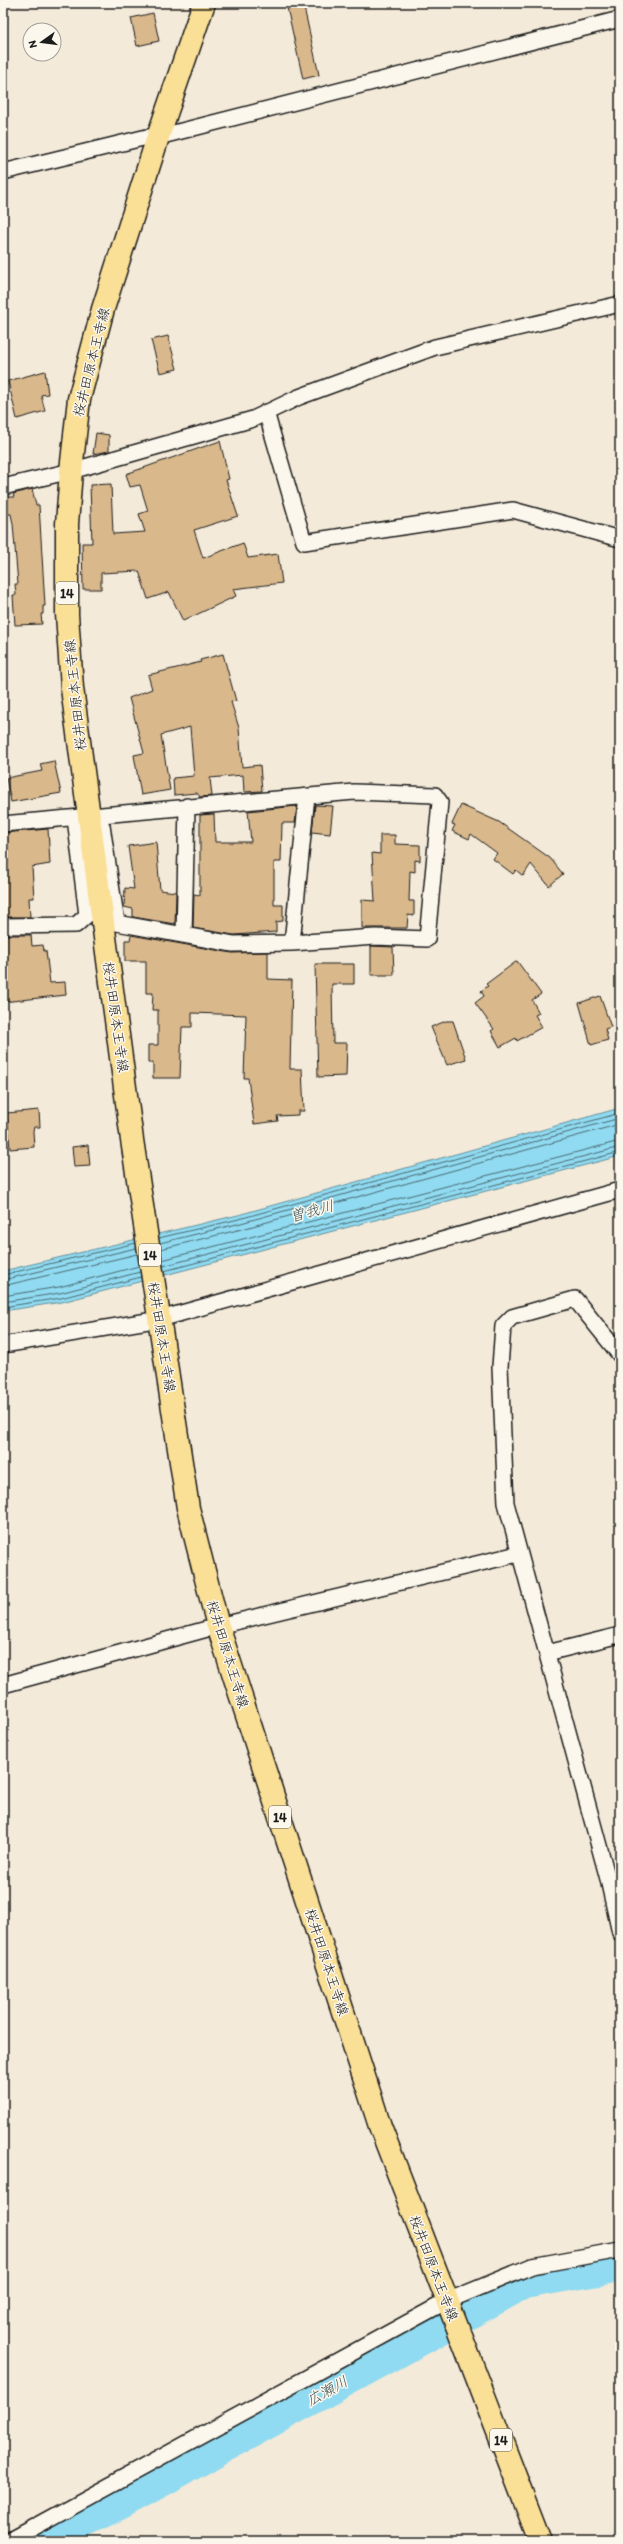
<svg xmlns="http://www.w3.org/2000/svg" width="623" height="2544" font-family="Itim,'Klee One',sans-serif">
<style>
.water{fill:#90dbf1;stroke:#628f9c}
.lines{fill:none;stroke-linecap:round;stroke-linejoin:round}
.shore{stroke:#4a6871;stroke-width:1}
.river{stroke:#90dbf1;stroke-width:32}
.building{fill:#d9b88c;stroke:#1c1c1c}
.minor-casing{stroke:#1c1c1c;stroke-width:18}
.primary-casing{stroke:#1c1c1c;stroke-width:25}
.minor{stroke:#fbf7ec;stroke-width:15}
.primary{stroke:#fadf96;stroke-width:22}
.labels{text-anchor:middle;stroke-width:3;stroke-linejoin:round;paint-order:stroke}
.shield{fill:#fbf7ec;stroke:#5f5e5a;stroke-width:1}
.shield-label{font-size:13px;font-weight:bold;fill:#1c1c1c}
.street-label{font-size:14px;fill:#1c1c1c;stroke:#fbf7ec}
.water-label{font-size:15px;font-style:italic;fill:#3f555c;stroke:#fbf7ec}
</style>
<rect width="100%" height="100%" fill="#f4ead9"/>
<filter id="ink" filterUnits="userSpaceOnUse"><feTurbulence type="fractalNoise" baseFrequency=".025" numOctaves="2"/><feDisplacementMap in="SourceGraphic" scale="8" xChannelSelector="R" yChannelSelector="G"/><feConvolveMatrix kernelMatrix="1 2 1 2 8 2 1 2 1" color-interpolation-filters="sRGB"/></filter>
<g filter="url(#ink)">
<path class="water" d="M620 1108V1156L62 1302 3 1311V1271L238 1215Z"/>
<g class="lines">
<path class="shore" d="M159 1238 239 1219 620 1113
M160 1243 241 1223 620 1118
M161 1249 242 1229 620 1124
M162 1260 620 1141
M163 1266 620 1147
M164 1271 620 1152
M3 1275 136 1243
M3 1280 136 1248
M3 1286 137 1254
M3 1296 59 1287 139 1266
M3 1302 60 1293 140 1272
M3 1307 61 1298 141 1277"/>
<path class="river" d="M42 2541 121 2503 524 2283 620 2266"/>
</g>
<path class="building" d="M286 3H303L319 75 303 79Z
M153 13 159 41 137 46 131 18Z
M168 336 177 369 160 373 151 340Z
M45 371 48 394 41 395 45 411 17 419 8 381Z
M96 433 109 435V451L93 454Z
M220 441 229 479 226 480 238 516 194 530 203 558 243 543 248 558 278 554 282 583 233 589 236 596 183 621 169 592 148 599 139 571 101 573V589H83L82 543H92L90 485 111 484 113 534 145 532 139 514 148 511 140 485 130 487 126 474Z
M32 489 36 505H39L45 606H43V614H41L42 624 15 625 13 595H16L15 584H18L13 524 11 514H3V497H14L13 494Z
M223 654 236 701 231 702 239 728 242 767 260 765 262 791 244 792 243 775 210 778 212 796 200 797 197 793 174 795 173 778 194 776 190 727 161 735 170 790 141 795 134 755 144 753 129 698 152 689 148 675 201 662 200 660Z
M54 761 61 793 11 802 6 778 42 771 40 764Z
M315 805 333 806 330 834 312 832Z
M461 805 499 822 550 858 563 874 549 886 531 864 523 876 516 870 513 874 493 859 497 853 471 834 469 839 452 831 455 825 452 824Z
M297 806 295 823H282L281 862H274V905H283V921L276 922V932L234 935 193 928 194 894 200 895V815L214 814 215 842H251L248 811Z
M48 829 50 864 32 867 34 898H29L30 917H4L3 833Z
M380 835H395V844L420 845V861L415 860V872L410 871 409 901H414V916L408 915 407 928H362V900L375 901 372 853 380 854Z
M156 842 160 890 176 892 175 924 133 917V909L124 907 125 888 134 889 128 846Z
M5 935H31L32 946 43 945 44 951H46L50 983 65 982 66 995 3 1002V937Z
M131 935 232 953 268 952V979L292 980 290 1069H302L304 1111H298V1115L277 1116 278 1121 254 1124 248 1078H244L246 1015 192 1013V1027H182L180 1078H153V1063H148V1045H158V1010H152L153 993H146V961H125V940H130Z
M371 946 393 947 394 975H371Z
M517 961 541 994 532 1000 539 1013 535 1015 542 1027 517 1041 516 1038 500 1047 491 1031 494 1029 475 1003 484 996 481 991 488 986 486 984Z
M315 964H354V984H332L333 1043H347L346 1076 318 1077Z
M600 996 611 1027 605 1029 608 1040 591 1045 579 1003Z
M446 1021H453L466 1059 447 1065 431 1027Z
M39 1110 40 1127H34L33 1131 34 1147 10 1149 7 1113Z
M88 1145 90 1166 74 1167 72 1147Z"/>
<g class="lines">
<g class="minor-casing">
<path id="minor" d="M3 172 147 137H158L620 19
M266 412 304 542 513 510 620 539
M3 487 71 471 253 419 299 397 435 347 620 304
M3 824 354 792 435 795 440 802 427 939 375 937 292 943 233 944 117 923 102 826 90 817
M3 926 76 925 87 915 75 818
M184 935 187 806
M292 943 307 796
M3 1345 160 1319 620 1190
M620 1355 575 1299 512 1317 503 1326 500 1367 506 1503 608 1879 620 1933
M547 1653 620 1635
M3 1685 218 1626 518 1554
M8 2541 447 2301 532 2266 620 2250"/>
</g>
<g class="primary-casing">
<path id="primary" d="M204 3 158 137 103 309 79 399 71 471 67 524V614L72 688 102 915 132 1140 188 1508 218 1626 380 2126 540 2541"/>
</g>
<use href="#minor" class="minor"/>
<use href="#primary" class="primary"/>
</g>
</g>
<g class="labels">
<g class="shield">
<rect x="56" y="582" width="22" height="22" rx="3"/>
<rect x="139" y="1244" width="22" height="22" rx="3"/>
<rect x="269" y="1806" width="22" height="22" rx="3"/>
<rect x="490" y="2429" width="22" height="22" rx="3"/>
</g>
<g class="shield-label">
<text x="67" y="598">14</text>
<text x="150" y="1260">14</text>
<text x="280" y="1822">14</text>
<text x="501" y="2445">14</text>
</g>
<g class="street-label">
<text transform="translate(91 362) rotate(-76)" y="5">桜井田原本王寺線</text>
<text transform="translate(75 695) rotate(-96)" y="5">桜井田原本王寺線</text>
<text transform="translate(116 1017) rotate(82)" y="5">桜井田原本王寺線</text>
<text transform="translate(162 1337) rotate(81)" y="5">桜井田原本王寺線</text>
<text transform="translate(228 1654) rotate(73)" y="5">桜井田原本王寺線</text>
<text transform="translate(327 1962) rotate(72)" y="5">桜井田原本王寺線</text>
<text transform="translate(434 2268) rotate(69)" y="5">桜井田原本王寺線</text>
</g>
<g class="water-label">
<text transform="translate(312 1211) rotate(-15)" y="5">曽我川</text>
<text transform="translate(327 2391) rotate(-29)" y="5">広瀬川</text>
</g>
</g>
<rect width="623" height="2544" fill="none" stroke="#fbf7ec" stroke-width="16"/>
<rect x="8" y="8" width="607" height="2528" fill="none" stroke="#1c1c1c" stroke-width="1.5" filter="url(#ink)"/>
<g transform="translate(42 42) rotate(256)"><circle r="19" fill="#fbf7ec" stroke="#a29f99"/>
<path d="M0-3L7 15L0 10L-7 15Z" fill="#1c1c1c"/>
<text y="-6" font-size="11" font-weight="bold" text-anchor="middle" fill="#1c1c1c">N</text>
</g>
</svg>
